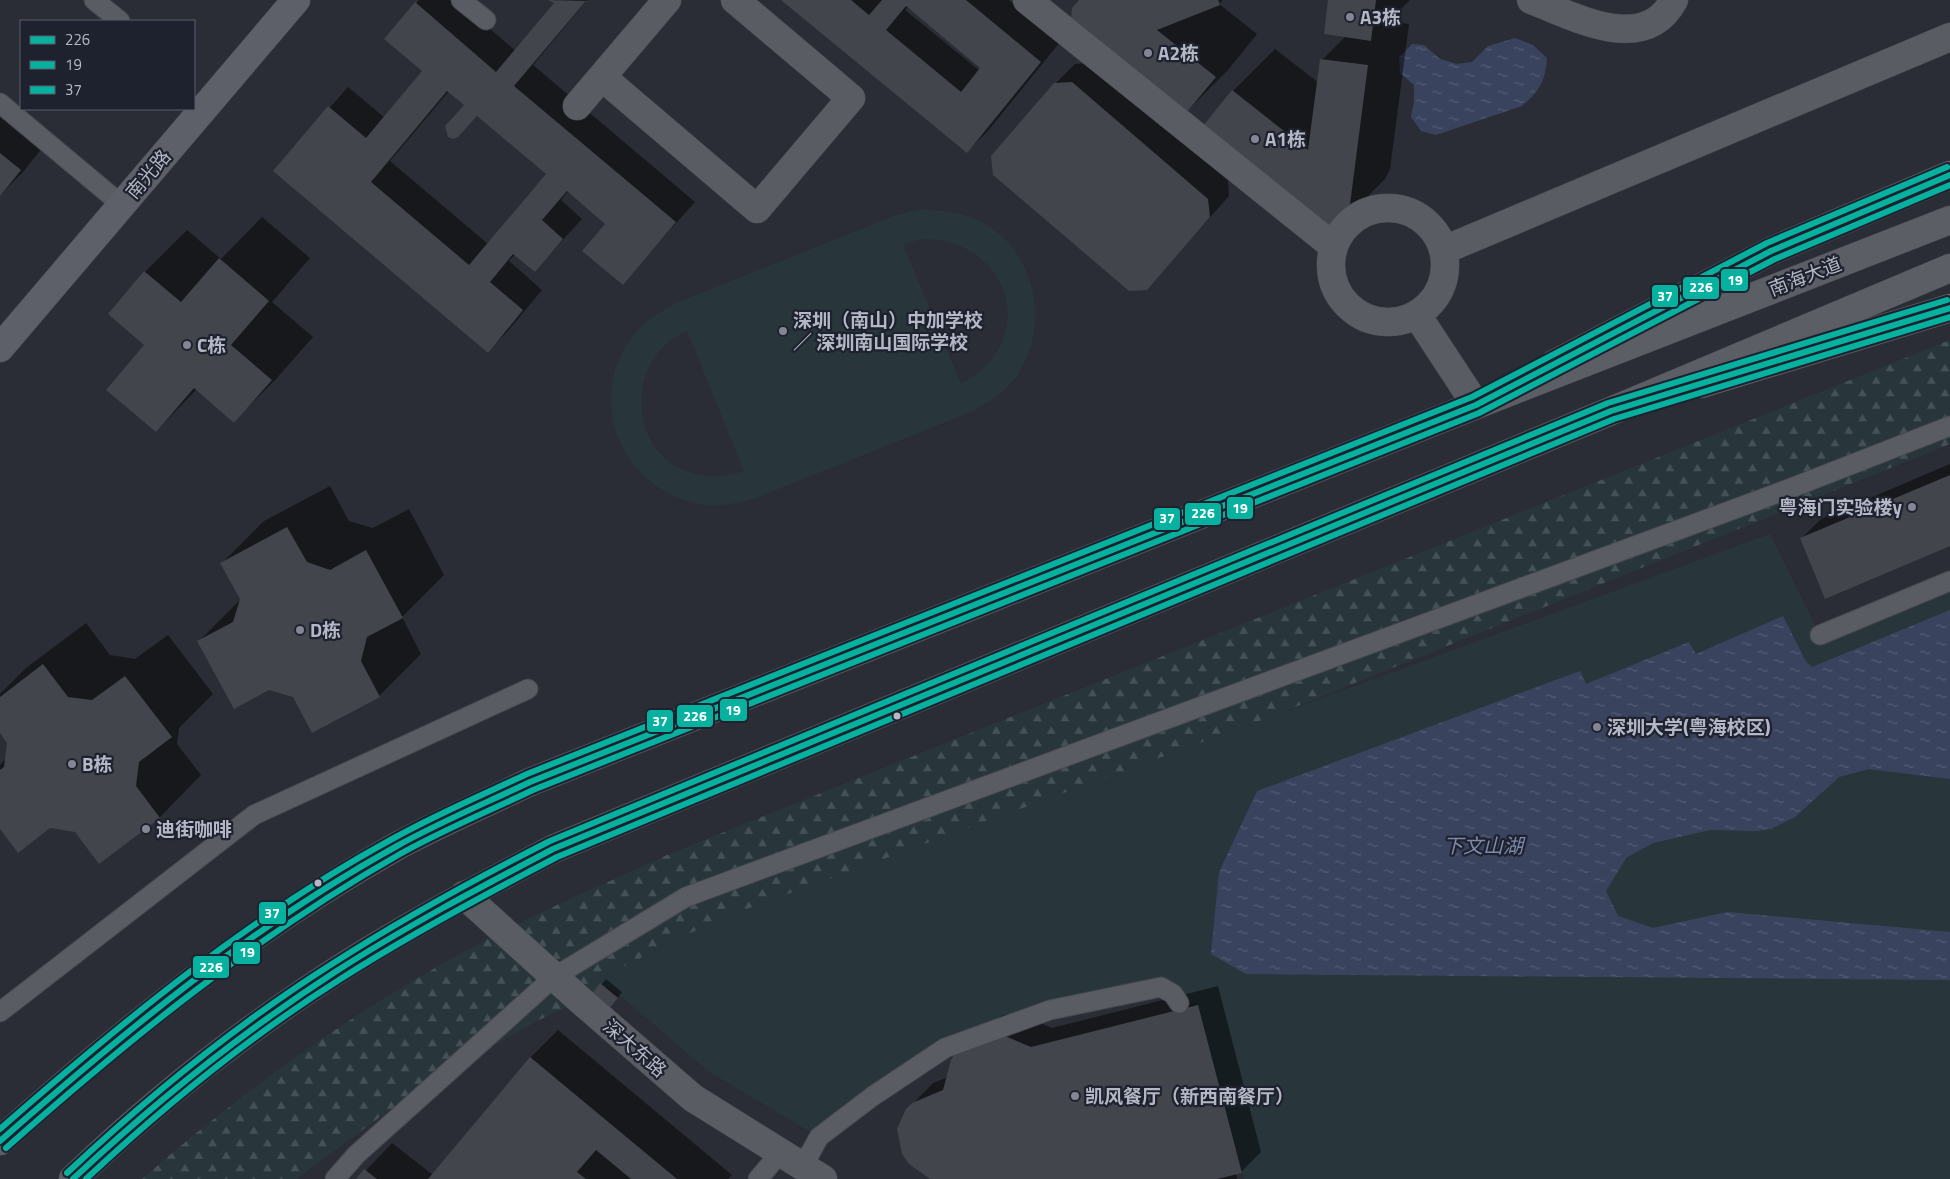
<svg xmlns="http://www.w3.org/2000/svg" width="1950" height="1179" font-family="'Titillium Web','Noto Sans SC',sans-serif">
<style>
.forest{fill:url(#forest-firs)}
.green{fill:#28363b;fill-rule:evenodd}
.water{fill:url(#water-ripples)}
.shadow{fill:#0007;fill-rule:evenodd}
.building{fill:#42454c;fill-rule:evenodd}
.lines{fill:none;stroke-linecap:round;stroke-linejoin:round}
.lane-casing{stroke:#46484e;stroke-width:21}
.street-casing{stroke:#46484e;stroke-width:29}
.secondary-casing{stroke:#46484e;stroke-width:29}
.primary-casing{stroke:#484a52;stroke-width:29}
.lane{stroke:#595c63;stroke-width:19}
.street{stroke:#595c63;stroke-width:28}
.secondary{stroke:#5d6068;stroke-width:28}
.primary{stroke:#5b5e65;stroke-width:28}
.bus-1-casing{stroke:#1e222f;stroke-width:10}
.bus-2-casing{stroke:#1e222f;stroke-width:10}
.bus-3-casing{stroke:#1e222f;stroke-width:10}
.bus-1{stroke:#07b1a0;stroke-width:6}
.bus-2{stroke:#07b1a0;stroke-width:6}
.bus-3{stroke:#07b1a0;stroke-width:6}
.poi-dot{fill:#848793;stroke:#1e222f;stroke-width:2}
.bus-dot{fill:#b4b8c6;stroke:#1e222f;stroke-width:2}
.labels{text-anchor:middle;stroke-width:4.5;stroke-linejoin:round;paint-order:stroke}
.poi-label{font-size:19px;font-weight:bold;fill:#b4b8c6;stroke:#1e222f;text-anchor:start}
.street-label{font-size:19px;fill:#b4b8c6;stroke:#1e222f}
.water-label{font-size:20px;font-style:italic;fill:#7e89ab;stroke:#1e222f}
.line-badge{stroke:#1e222f;stroke-width:2}
.badge-label{font-size:14px;text-anchor:middle;font-weight:bold;fill:#fff}
</style>
<defs>
<pattern id="forest-firs" width="22" height="20" patternUnits="userSpaceOnUse" patternTransform="scale(1.25)"><rect width="22" height="20" fill="#28363b"/><path d="M5 1l3.5 6h-7zM16 11l3.5 6h-7z" fill="#455156"/></pattern>
<pattern id="water-ripples" width="26" height="14" patternUnits="userSpaceOnUse" patternTransform="scale(1.25)"><rect width="26" height="14" fill="#3a435e"/><path d="M2 4q2-2 4 0t4 0M15 11q2-2 4 0t4 0" fill="none" stroke="#545c74"/></pattern>
</defs>
<rect width="100%" height="100%" fill="#2a2d35"/>
<path class="forest" d="M1950 340V444L658 963 537 1021 470 1059 388 1111 296 1179H142C247 1087 362 1005 486 940 545 909 607 883 667 855Z"/>
<path class="green" d="M918 210C937 210 954 211 971 217 1035 242 1054 325 1015 378 1004 393 988 402 973 411L753 499C736 503 719 508 701 504 623 491 584 401 632 337 643 322 659 313 674 304L894 216ZM922 239C1012 239 1041 342 961 384L903 244ZM687 331 744 471C732 475 720 477 706 476 629 468 618 361 687 331Z
M1770 534 1820 635 1950 581V1179H1244L1198 1005 1161 987 945 1048 819 1137 708 1071 600 978 717 920Z"/>
<path class="water" d="M1515 38 1533 45 1547 58C1545 82 1540 90 1522 106L1436 135 1421 131 1411 117 1414 101V85L1400 73 1399 57 1412 44 1424 45 1440 59 1457 64 1472 62 1488 46Z
M1950 610V779L1869 769 1839 777 1795 817 1771 829 1756 831 1710 830 1653 843 1626 858 1606 891 1618 916 1653 928 1727 912 1950 932V980L1246 974 1211 954 1219 872 1257 791 1580 671 1586 684 1689 642 1696 654 1783 616 1806 662 1812 667Z"/>
<path class="shadow" d="M419 0H456L516 51 556 2 551 0H587L533 65 695 202 622 283 607 224 568 191 561 200 582 219 535 270 515 254 509 261 542 290 507 332 488 351 274 171 348 87 385 118 424 71 386 39ZM449 91 466 104 457 136 478 115 547 174 488 244 390 161Z
M783 0H1009L1060 42 987 132 967 151ZM908 7 982 68 980 71 905 10Z
M1080 0H1223L1219 4 1257 34 1228 70 1186 112Z
M1330 0H1410L1389 21 1409 24 1390 169 1385 179 1343 221 1204 127 1233 91 1275 49 1319 83 1322 60 1346 36Z
M1092 63 1228 179 1229 196 1147 288 1055 84 1075 64Z
M8 110 47 142 23 172 0 195V118Z
M262 217 310 258 272 302 313 337 276 379 234 421 197 389 156 431 146 345 145 272 187 230 221 259Z
M1950 464V545L1801 539 1821 519Z
M330 486 349 521 373 528 409 509 444 575 402 617 421 654 379 696 313 731 294 696 198 642 241 599 222 563 264 521Z
M86 623 110 655 135 659 168 635 213 694 179 728 177 744 201 775 160 817 99 863 76 831 50 827H0V765L6 758 9 742 0 731V694L26 668Z
M606 979 622 992 614 1003 593 995Z
M1218 986 1261 1152 1241 1172 1236 1173 1237 1179H934L907 1110 933 1083 948 1077 980 1028 1003 1015 1018 1014 1052 1028Z
M558 1030 732 1175 728 1179H358L392 1143 433 1175 531 1057Z"/>
<path class="building" d="M548 0 588 1 585 2 514 86 676 222 623 285 582 251 605 224 567 191 542 220 563 239 535 272 513 254 490 282 523 310 488 353 273 171 328 106 366 138 422 71 384 39 415 2 496 72 554 3ZM447 91 464 105 445 126 448 137 453 139 458 137 477 116 546 174 469 265 371 182Z
M781 0H851L869 15 882 0H966L1041 62 967 153ZM906 6 980 68 961 92 886 30Z
M1079 0H1218L1220 5 1157 30 1216 77 1186 113 1071 19 1072 8Z
M1328 0H1376L1371 41 1324 34Z
M1320 59 1368 65 1349 212 1344 222 1336 226H1329L1202 127 1232 90 1308 150Z
M1072 82 1208 199 1210 217 1147 290 1129 291 993 175 991 156 1054 83Z
M0 153 21 170 0 196Z
M219 258 269 301 231 345 272 380 234 423 194 388 156 432 106 390 144 345 108 314 144 271 181 302Z
M1950 475V546L1825 599 1800 538Z
M287 527 307 562 330 570 366 550 403 618 367 637 361 661 380 697 312 733 293 697 269 690 234 709 197 641 233 622 240 599 220 563Z
M43 664 68 697 92 700 125 676 172 737 139 762 136 786 160 818 99 864 75 832 50 828 18 853 0 829V770L4 767 7 743 0 733V697Z
M600 983 618 998 609 1009 591 995Z
M1198 1005 1242 1173 1217 1179H930L909 1164 902 1154 897 1129 906 1109 912 1103 943 1090 951 1060 959 1047 998 1033 1031 1047Z
M530 1057 677 1179H631L596 1150 577 1172 586 1179H428Z
M364 1169 377 1179H356Z"/>
<g class="lines">
<g class="lane-casing">
<path id="lane" d="M94 0 120 21
M461 0 486 20
M0 103 122 205
M1820 635 1950 581
M0 1012 254 815 528 689
M803 1166 819 1137 873 1096 945 1048 1050 1010 1161 987 1173 994 1179 1003
M335 1179 356 1155 554 977 686 897 1786 490 1950 426
M758 1179 781 1152"/>
</g>
<g class="street-casing">
<path id="street" d="M1027 0 1333 246
M1531 0C1574 16 1644 56 1674 0
M602 77 757 209 851 98 735 0
M577 106 667 0
M1331 265a57 57 0 1 1 114 0a57 57 0 1 1-114 0Z
M1444 250 1950 37
M1417 315 1476 405
M464 895 580 1000 693 1098 823 1179"/>
</g>
<g class="secondary-casing">
<path id="secondary" d="M0 348 296 0
M1554 364 1771 251 1950 175
M1701 384 1950 308"/>
</g>
<g class="primary-casing">
<path id="primary" d="M0 1141C123 1031 253 927 397 846 440 823 486 803 530 782L1476 405 1950 220
M73 1179C145 1110 223 1047 306 991 384 938 469 893 553 849L1611 411 1950 268"/>
</g>
<use href="#lane" class="lane"/>
<use href="#street" class="street"/>
<use href="#secondary" class="secondary"/>
<use href="#primary" class="primary"/>
<g class="bus-1-casing">
<path id="bus-1" d="M0 1141C124 1032 252 926 397 846 440 822 486 803 530 782L1476 405 1771 251 1950 175
M73 1179C154 1103 241 1033 335 972 405 927 479 888 553 849L1611 411 1950 308"/>
</g>
<g class="bus-2-casing">
<path id="bus-2" d="M6 1148C129 1039 257 935 400 854 443 830 489 811 533 790L1479 413 1775 259 1950 185
M86 1179C165 1105 250 1036 342 978 411 934 484 895 557 857L1614 419 1950 317"/>
</g>
<g class="bus-3-casing">
<path id="bus-3" d="M0 1129C122 1022 250 916 394 838 437 814 482 795 527 774L1472 397 1767 243 1947 167
M67 1173C149 1096 237 1024 332 964 402 919 475 879 550 841L1608 403 1947 300"/>
</g>
<use href="#bus-1" class="bus-1"/>
<use href="#bus-2" class="bus-2"/>
<use href="#bus-3" class="bus-3"/>
</g>
<g class="poi-dot">
<circle cx="1350" cy="17" r="5"/>
<circle cx="1148" cy="53" r="5"/>
<circle cx="1255" cy="139" r="5"/>
<circle cx="783" cy="331" r="5"/>
<circle cx="187" cy="345" r="5"/>
<circle cx="1912" cy="507" r="5"/>
<circle cx="300" cy="630" r="5"/>
<circle cx="1597" cy="727" r="5"/>
<circle cx="72" cy="764" r="5"/>
<circle cx="146" cy="829" r="5"/>
<circle cx="1075" cy="1096" r="5"/>
</g>
<g class="bus-dot">
<circle cx="897" cy="716" r="4.5"/>
<circle cx="318" cy="883" r="4.5"/>
</g>
<g class="labels">
<g class="poi-label">
<text x="1360" y="24">A3栋</text>
<text x="1158" y="60">A2栋</text>
<text x="1265" y="146">A1栋</text>
<text x="793" y="327">深圳（南山）中加学校<tspan x="793" dy="22">／ 深圳南山国际学校</tspan></text>
<text x="197" y="352">C栋</text>
<text x="1902" y="514" text-anchor="end">粤海门实验楼y</text>
<text x="310" y="637">D栋</text>
<text x="1607" y="734">深圳大学(粤海校区)</text>
<text x="82" y="771">B栋</text>
<text x="156" y="836">迪街咖啡</text>
<text x="1085" y="1103">凯风餐厅（新西南餐厅）</text>
</g>
<g class="street-label">
<text transform="translate(148 174) rotate(-50)" y="7">南光路</text>
<text transform="translate(1805 276) rotate(-21)" y="7">南海大道</text>
<text transform="translate(635 1048) rotate(41)" y="7">深大东路</text>
</g>
<g class="water-label">
<text x="1483" y="853">下文山湖</text>
</g>
</g>
<g class="line-badge">
<rect x="1720" y="268" width="29" height="24" rx="5" fill="#07b1a0"/>
<rect x="1682" y="276" width="38" height="24" rx="5" fill="#07b1a0"/>
<rect x="1651" y="284" width="28" height="24" rx="5" fill="#07b1a0"/>
<rect x="1226" y="496" width="28" height="24" rx="5" fill="#07b1a0"/>
<rect x="1184" y="502" width="38" height="24" rx="5" fill="#07b1a0"/>
<rect x="1153" y="507" width="28" height="24" rx="5" fill="#07b1a0"/>
<rect x="719" y="698" width="29" height="24" rx="5" fill="#07b1a0"/>
<rect x="676" y="704" width="38" height="24" rx="5" fill="#07b1a0"/>
<rect x="646" y="709" width="28" height="24" rx="5" fill="#07b1a0"/>
<rect x="258" y="901" width="29" height="24" rx="5" fill="#07b1a0"/>
<rect x="232" y="941" width="29" height="24" rx="5" fill="#07b1a0"/>
<rect x="192" y="955" width="38" height="24" rx="5" fill="#07b1a0"/>
</g>
<g class="badge-label">
<text x="1735" y="285">19</text>
<text x="1701" y="292">226</text>
<text x="1665" y="301">37</text>
<text x="1240" y="513">19</text>
<text x="1203" y="518">226</text>
<text x="1167" y="523">37</text>
<text x="733" y="715">19</text>
<text x="695" y="721">226</text>
<text x="660" y="726">37</text>
<text x="272" y="918">37</text>
<text x="247" y="957">19</text>
<text x="211" y="972">226</text>
</g>
<rect x="20" y="20" width="175" height="90" fill="#1e222f" stroke="#5a5e6b"/>
<rect x="30" y="36" width="25" height="8" fill="#07b1a0" stroke="#5a5e6b"/>
<text x="65" y="45" font-size="15" fill="#b4b8c6">226</text>
<rect x="30" y="61" width="25" height="8" fill="#07b1a0" stroke="#5a5e6b"/>
<text x="65" y="70" font-size="15" fill="#b4b8c6">19</text>
<rect x="30" y="86" width="25" height="8" fill="#07b1a0" stroke="#5a5e6b"/>
<text x="65" y="95" font-size="15" fill="#b4b8c6">37</text>
</svg>
